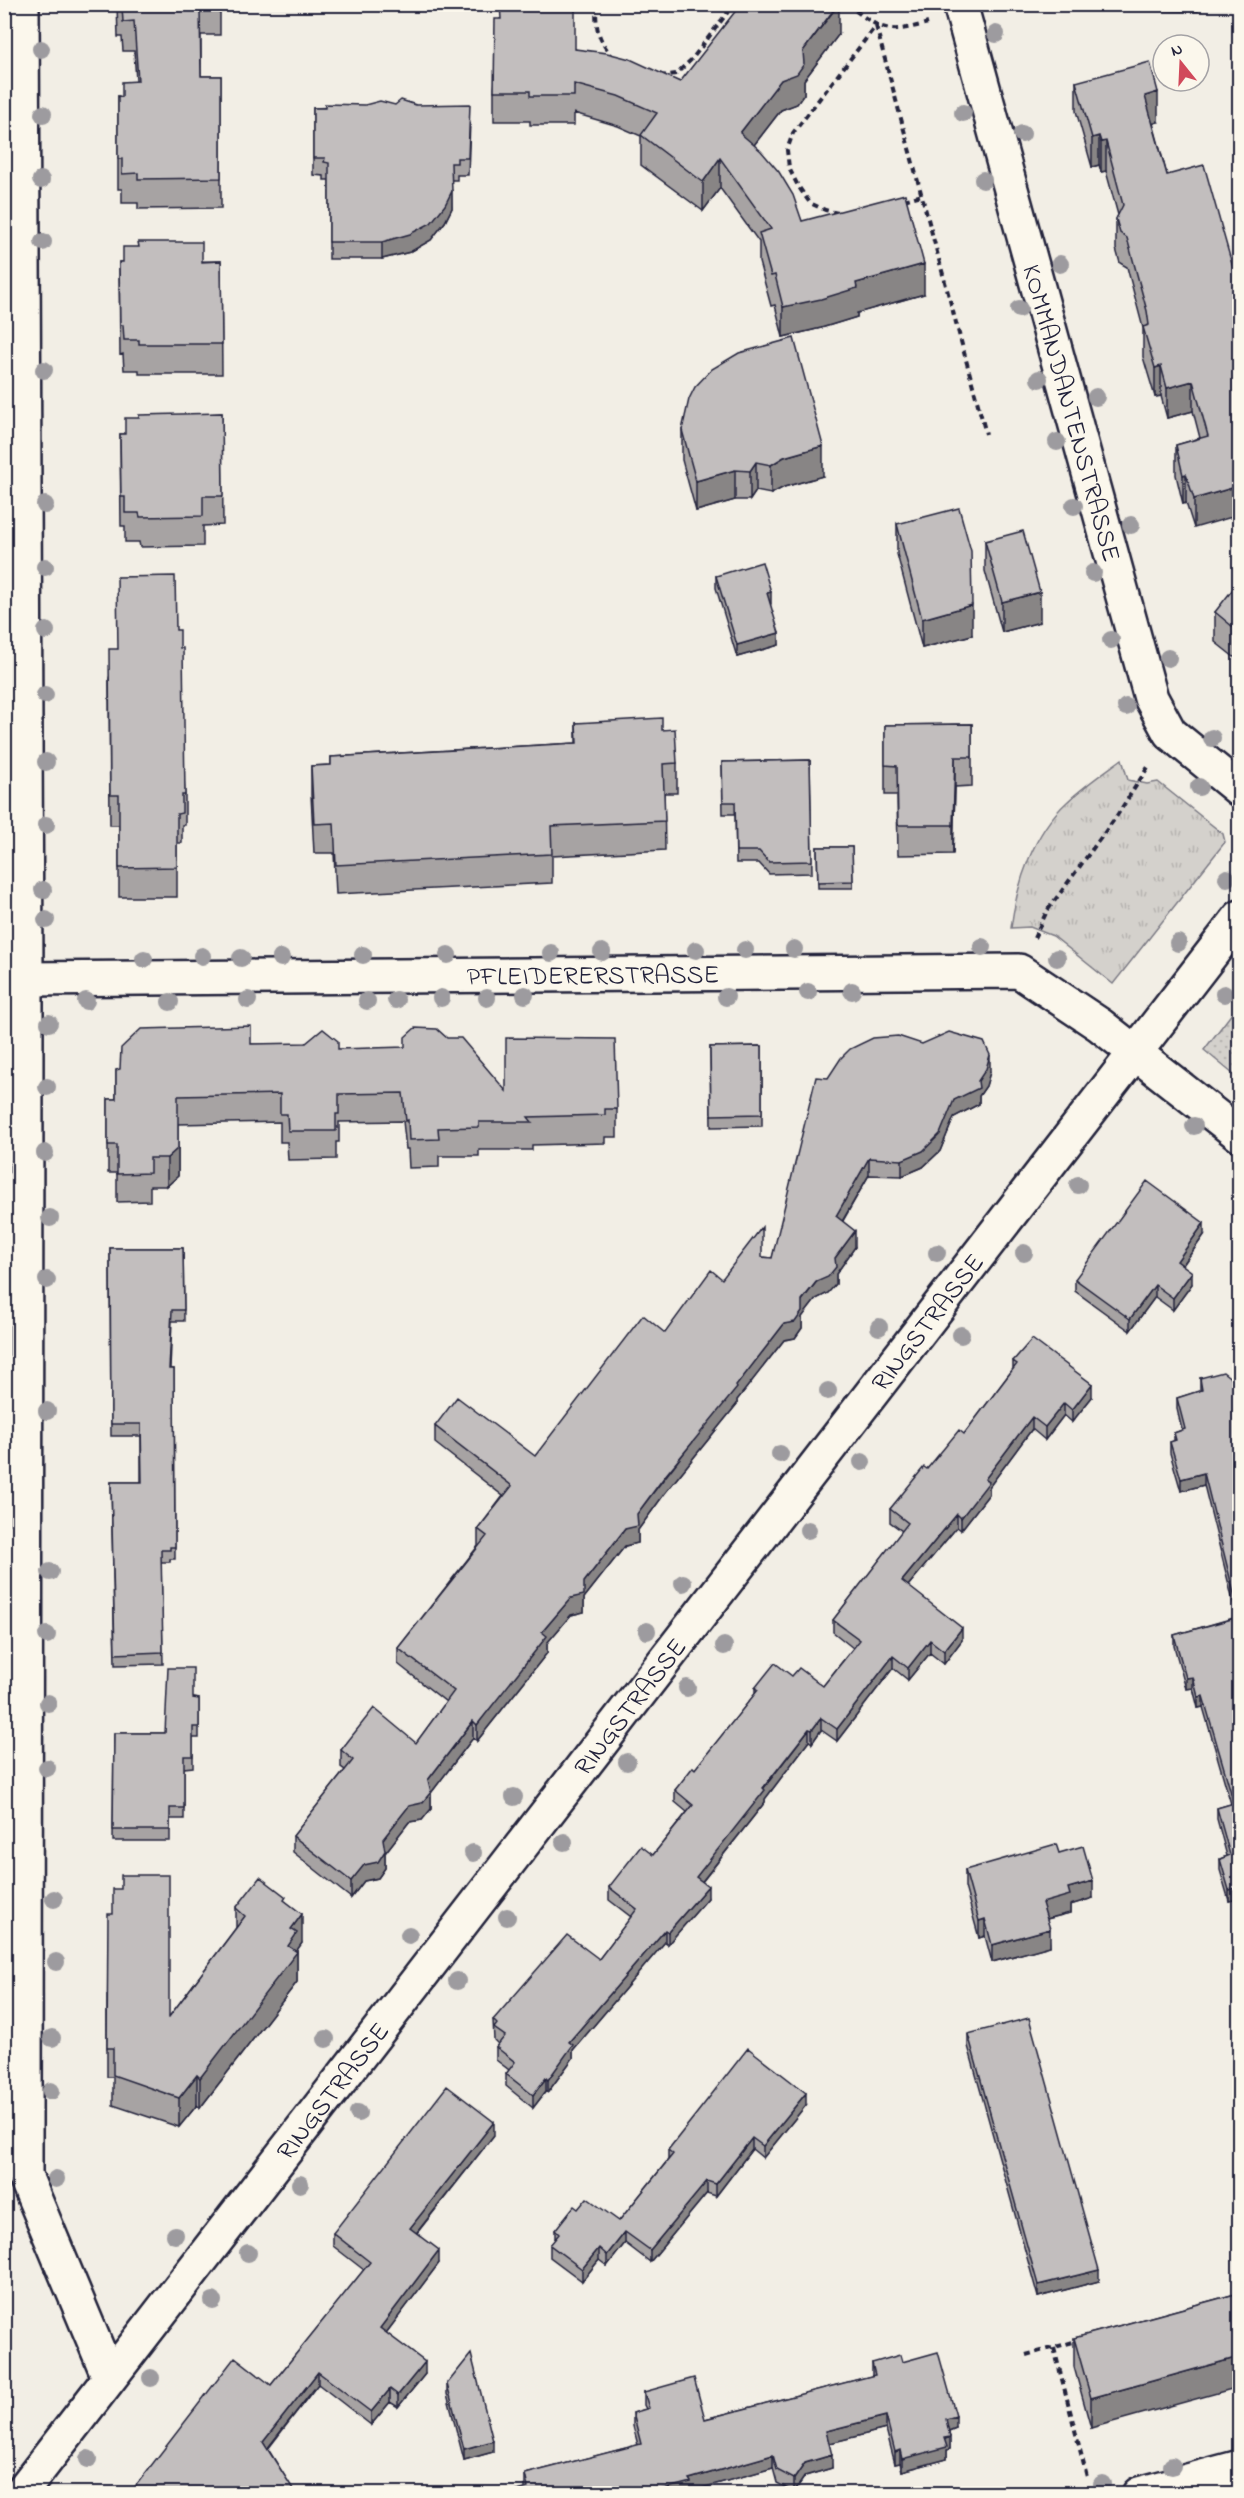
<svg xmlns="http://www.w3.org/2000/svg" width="1244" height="2498" font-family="'Indie Flower',sans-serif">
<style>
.grass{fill:url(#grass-dots);stroke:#7b7a84;stroke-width:1.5}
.park{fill:url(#park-tufts);stroke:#7b7a84;stroke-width:1.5}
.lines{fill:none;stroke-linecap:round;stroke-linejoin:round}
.minor-casing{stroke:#22223b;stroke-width:38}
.tertiary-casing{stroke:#22223b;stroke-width:38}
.path{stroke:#22223b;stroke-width:4;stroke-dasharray:6 4.5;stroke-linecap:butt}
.minor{stroke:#fbf7ec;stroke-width:33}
.tertiary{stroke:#fbf7ec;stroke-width:33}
.tree{fill:#9d9b9f}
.wall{fill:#a7a3a3;stroke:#22223b;stroke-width:1.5}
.shaded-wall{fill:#888585;stroke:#22223b;stroke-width:1.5}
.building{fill:#c2bebe;stroke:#22223b;stroke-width:1.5}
.labels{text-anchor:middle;stroke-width:4.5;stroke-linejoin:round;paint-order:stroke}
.street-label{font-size:26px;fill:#22223b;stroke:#fbf7ec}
</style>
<defs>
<pattern id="grass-dots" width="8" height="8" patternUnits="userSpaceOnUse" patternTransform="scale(1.5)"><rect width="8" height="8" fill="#d4d1cc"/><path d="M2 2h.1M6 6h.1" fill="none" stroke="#b6b3b0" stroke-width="1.8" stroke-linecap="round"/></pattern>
<pattern id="park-tufts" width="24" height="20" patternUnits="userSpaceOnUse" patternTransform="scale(1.5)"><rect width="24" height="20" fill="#d4d1cc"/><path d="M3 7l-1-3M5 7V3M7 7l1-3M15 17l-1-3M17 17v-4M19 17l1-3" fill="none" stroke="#b6b3b0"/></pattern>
</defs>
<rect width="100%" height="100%" fill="#f2eee5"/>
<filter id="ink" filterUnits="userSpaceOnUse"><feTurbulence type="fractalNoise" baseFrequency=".0167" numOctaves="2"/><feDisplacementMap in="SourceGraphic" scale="12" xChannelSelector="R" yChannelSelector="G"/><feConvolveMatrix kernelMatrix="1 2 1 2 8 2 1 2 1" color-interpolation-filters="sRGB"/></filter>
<g filter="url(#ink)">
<path class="grass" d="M1239 1004V1079L1204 1050Z"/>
<path class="park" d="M1122 759 1128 780 1147 784 1158 782 1223 834 1225 842 1113 984 1053 936 1030 927 1011 928C1017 883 1033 833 1067 802 1084 786 1103 773 1122 759Z"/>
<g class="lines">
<g class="minor-casing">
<g id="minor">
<path d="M22 4 26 979 25 2175"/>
<path id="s1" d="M960 4 1151 698 1170 733 1240 790"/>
<path id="s2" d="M26 979 1019 971 1100 1025 1240 1135"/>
<path d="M16 2154 109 2377"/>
<path d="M1139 2494 1240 2467"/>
</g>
</g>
<g class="tertiary-casing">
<g id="tertiary">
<path id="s3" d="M20 2494 1240 917"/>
</g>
</g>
<path class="path" d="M596 4C596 28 597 39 613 57
M847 4C881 30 886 35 928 23
M876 26 986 434
M660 76 676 74 692 59 734 4
M904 200 922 195
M838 213 825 210 810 203 798 186 789 168 787 150 793 133 875 27
M1034 938 1047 911 1116 817 1150 764
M1054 2348 1087 2477
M1026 2355 1077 2341"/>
<use href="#minor" class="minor"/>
<use href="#tertiary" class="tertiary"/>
</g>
<g class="tree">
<circle cx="996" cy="34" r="9"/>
<circle cx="41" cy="49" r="9"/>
<circle cx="963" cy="113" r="9"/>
<circle cx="43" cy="114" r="9"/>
<circle cx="1022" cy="134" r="9"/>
<circle cx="41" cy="180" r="9"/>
<circle cx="983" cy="180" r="9"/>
<circle cx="43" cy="242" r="9"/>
<circle cx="1060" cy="264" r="9"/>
<circle cx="1019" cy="309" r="9"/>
<circle cx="44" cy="370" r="9"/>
<circle cx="1039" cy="379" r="9"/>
<circle cx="1096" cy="397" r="9"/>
<circle cx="1057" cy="442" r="9"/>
<circle cx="45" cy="505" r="9"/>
<circle cx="1074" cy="506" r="9"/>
<circle cx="1131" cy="525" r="9"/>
<circle cx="45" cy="567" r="9"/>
<circle cx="1093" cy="573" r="9"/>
<circle cx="46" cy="631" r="9"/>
<circle cx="1111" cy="640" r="9"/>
<circle cx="1168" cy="658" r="9"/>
<circle cx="45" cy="695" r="9"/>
<circle cx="1126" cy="707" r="9"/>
<circle cx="1212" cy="738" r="9"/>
<circle cx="46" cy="762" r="9"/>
<circle cx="1199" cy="787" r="9"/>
<circle cx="46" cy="825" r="9"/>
<circle cx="1227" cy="878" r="9"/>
<circle cx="43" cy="890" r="9"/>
<circle cx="46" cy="920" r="9"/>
<circle cx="1178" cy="943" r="9"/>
<circle cx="982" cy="947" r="9"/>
<circle cx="794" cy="949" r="9"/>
<circle cx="696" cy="950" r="9"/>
<circle cx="745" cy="950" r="9"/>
<circle cx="602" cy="952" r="9"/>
<circle cx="551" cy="953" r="9"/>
<circle cx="363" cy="955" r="9"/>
<circle cx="448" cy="955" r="9"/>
<circle cx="202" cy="956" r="9"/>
<circle cx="241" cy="958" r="9"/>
<circle cx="281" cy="958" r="9"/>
<circle cx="1057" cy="958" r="9"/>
<circle cx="144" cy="959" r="9"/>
<circle cx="852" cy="991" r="9"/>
<circle cx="808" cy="992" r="9"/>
<circle cx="1224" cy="994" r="9"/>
<circle cx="525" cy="995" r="9"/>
<circle cx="726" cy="997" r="9"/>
<circle cx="441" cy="998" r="9"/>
<circle cx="487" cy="998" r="9"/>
<circle cx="248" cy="1000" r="9"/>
<circle cx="396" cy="1000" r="9"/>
<circle cx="86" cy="1001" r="9"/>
<circle cx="367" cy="1001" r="9"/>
<circle cx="170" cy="1002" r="9"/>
<circle cx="49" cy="1023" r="9"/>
<circle cx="47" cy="1087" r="9"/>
<circle cx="1194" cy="1126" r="9"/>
<circle cx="45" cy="1153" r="9"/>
<circle cx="1078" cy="1185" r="9"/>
<circle cx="50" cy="1218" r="9"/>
<circle cx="937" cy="1253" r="9"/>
<circle cx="1024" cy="1253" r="9"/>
<circle cx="47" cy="1280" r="9"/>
<circle cx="879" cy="1327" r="9"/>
<circle cx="961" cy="1335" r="9"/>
<circle cx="828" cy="1391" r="9"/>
<circle cx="47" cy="1411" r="9"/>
<circle cx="780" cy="1454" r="9"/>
<circle cx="862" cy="1462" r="9"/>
<circle cx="808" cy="1530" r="9"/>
<circle cx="50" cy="1572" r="9"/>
<circle cx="683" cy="1583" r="9"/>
<circle cx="647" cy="1631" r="9"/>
<circle cx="47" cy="1635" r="9"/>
<circle cx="724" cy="1646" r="9"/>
<circle cx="687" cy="1688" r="9"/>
<circle cx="48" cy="1703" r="9"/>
<circle cx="627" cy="1762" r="9"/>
<circle cx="47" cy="1768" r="9"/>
<circle cx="514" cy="1797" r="9"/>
<circle cx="564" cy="1842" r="9"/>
<circle cx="473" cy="1853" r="9"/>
<circle cx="54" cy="1899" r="9"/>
<circle cx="507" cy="1917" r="9"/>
<circle cx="409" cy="1935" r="9"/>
<circle cx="56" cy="1962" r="9"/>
<circle cx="457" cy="1981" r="9"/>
<circle cx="52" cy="2038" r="9"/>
<circle cx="326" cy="2039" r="9"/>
<circle cx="51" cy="2091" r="9"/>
<circle cx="358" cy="2113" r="9"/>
<circle cx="56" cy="2179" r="9"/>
<circle cx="300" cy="2184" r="9"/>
<circle cx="175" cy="2235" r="9"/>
<circle cx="248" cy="2253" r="9"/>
<circle cx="213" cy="2301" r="9"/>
<circle cx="151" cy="2378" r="9"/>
<circle cx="88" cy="2459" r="9"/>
<circle cx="1172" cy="2466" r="9"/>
<circle cx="1102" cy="2484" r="9"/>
</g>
<path class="wall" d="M117 4H220V35H201V76H221V208L138 209V203H122V189H118V96L122 97 136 81 134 51H123L122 37H118Z
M1131 4H1239V5L1198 6V11L1131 10Z
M500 19 575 49 680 82 839 34 804 80V94L797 104 781 110 754 145 802 221 924 294 857 313V317L821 328 783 337 775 305 771 306 759 262V242L720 188 703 211 641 165V136L618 126 574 113V125H530V121H494V91Z
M1076 82 1158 122 1153 123 1167 175 1239 289 1194 528 1186 503 1183 504 1176 475V445L1200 438 1193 411 1167 418 1161 396 1155 397 1143 357V328L1127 267 1120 263 1116 249V219L1118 215 1106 171 1101 172 1099 165 1092 167 1076 111Z
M395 105 470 121 468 175H457V180H451L452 208 445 222 431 240 410 252 382 259H329V180H324V176L313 175V108Z
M221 261 222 374H139V370H124L123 354 120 355 119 262Z
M222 413 223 525 203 526V546L140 547 139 542H125V526H121L120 434H125L139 418Z
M682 430 823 476 784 487 771 494 756 491 750 500H735L696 511 682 460Z
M897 524 972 635 922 648 897 554Z
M985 541 1040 622 1002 632 985 571Z
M716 576 771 604H770L779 645 737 657 716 588Z
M1239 592V661L1215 642V612Z
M176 630 185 795V825H182V843H177V897H119V825H110L109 678 118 649Z
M576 723 662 730 677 763V793H664L665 850 552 856V883L336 894 334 853H314L311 795V766L331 765V757L576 743Z
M972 724V786L955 787 953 854 898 855 897 795H885V725Z
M810 760 812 873 769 874 759 863H736L735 814H723L722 762Z
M817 847H852L853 888H818Z
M251 1044 338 1049 506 1091 617 1109V1137H605V1143L532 1145V1150H479V1156H439V1167L409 1168 408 1149H406L403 1121 339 1122V1142H336V1159L288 1160 287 1142H280V1122L178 1124V1176L167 1186H150V1201L117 1202V1173H108V1099H116V1070Z
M762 1046V1126L711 1127 710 1047Z
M990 1072 986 1086 979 1096V1104L954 1117 940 1151 923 1167 902 1176 869 1175 843 1221 855 1247 836 1274V1284L828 1293 816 1299 802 1317V1328L795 1338 784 1340 737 1400V1404L665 1493 638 1530V1543L625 1546 584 1598V1612L571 1615 547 1643V1653L477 1741 473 1738 431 1793V1809L422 1820 409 1822 385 1853V1868L378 1878 364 1881 351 1898 293 1852V1836L345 1770 341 1767V1750L416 1743 446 1702 398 1664V1648L478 1546V1529L503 1496 435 1443V1426L535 1456 722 1279 762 1257 772 1258 828 1078Z
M1204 1235 1183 1265 1192 1284 1173 1310 1155 1297 1130 1331 1075 1291V1279Z
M110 1248H183L184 1321H172L170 1369H174L175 1559H170V1562H161L163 1664 115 1665 111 1482H141V1436H111Z
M1013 1361 1092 1397 1072 1422 1064 1415 1045 1440 1032 1429 989 1487V1494L961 1530 957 1527 908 1586 962 1640 944 1664 930 1653 908 1680 893 1668 837 1741 821 1730 812 1743 809 1741 765 1799V1802L702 1882 708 1898 668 1944 665 1942 573 2050V2058L548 2092 546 2091 533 2108 506 2086V2074L509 2070 496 2060V2047L498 2044 494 2040 493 2020 599 1959 631 1917 609 1900V1887L653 1855 687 1812 675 1802V1790L695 1769 755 1694V1688L792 1676 823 1686 853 1648 833 1632V1620L902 1531 890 1522V1509L927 1469 964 1434 1013 1369Z
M1200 1378 1237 1383H1239V1899L1229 1901 1220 1870V1859L1227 1856 1217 1819V1808L1231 1804 1203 1707 1198 1708 1193 1688 1186 1689 1174 1646V1635L1237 1617 1204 1485 1181 1491 1170 1453V1442L1174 1441V1433L1182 1430 1177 1409V1398L1200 1391Z
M193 1698 199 1699V1738H193V1767L184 1768V1819H170V1841H113L114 1733H165Z
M1059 1853 1093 1898 1070 1905V1913L1047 1919 1050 1946 992 1962 985 1936 979 1938 965 1887V1870Z
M286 1902 302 1943 297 1950V1982L200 2108 197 2105 179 2127 113 2105V2077H107V1995L169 2017 236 1928V1908Z
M968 2034 1099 2281 1038 2297 968 2046Z
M806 2105 763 2158 752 2149 716 2196 707 2193 650 2262 625 2243 607 2266 599 2260 582 2281 550 2257V2245L555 2240V2230L578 2209 619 2221 668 2160V2150Z
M494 2135 417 2233 439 2263 386 2333 425 2374 398 2407 390 2402 371 2425 318 2384 268 2449 295 2493H130L271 2385 364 2270 333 2246V2233Z
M1239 2293 1091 2428 1074 2367V2338Z
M902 2362 956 2428 949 2431 950 2449 947 2450V2459L902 2471 900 2463 895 2464 886 2429 829 2443 832 2468 805 2476 794 2492 777 2483 773 2468 691 2491V2493L525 2489V2474L638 2445 633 2426V2413L646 2409 644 2405V2392L705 2419 872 2376V2363Z
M447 2384 493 2452 464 2460 447 2394Z"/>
<path class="shaded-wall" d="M839 4V34L804 80V94L797 104 781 110 740 163V133Z
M1158 92V122L1145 126V96Z
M1099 136V165L1092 167V138Z
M1106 141V171L1101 172V142Z
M720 158V188L703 211V182Z
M452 191V208L445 222 431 240 410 252 382 259V242Z
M924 264V294L857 313V317L821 328 783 337V307L856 283Z
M1239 364V394L1235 365Z
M1161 366V396L1155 397V368Z
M1193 381V411L1167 418V388Z
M823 446V476L784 487 771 494V465L784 457Z
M756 462V491L750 500V471Z
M735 470V500L696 511V481Z
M1186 474V503L1183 504V475Z
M1239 486V515L1194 528V499Z
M771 592V604L767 605V593Z
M1040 592V622L1002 632V602Z
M972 605V635L922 648V619Z
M779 633V645L737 657V645Z
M955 757V787L953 854V825Z
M990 1055V1072L986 1086 979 1096V1104L954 1117 940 1151 923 1167 902 1176V1160L954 1100 978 1081Z
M178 1148V1176L167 1186V1158Z
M869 1158V1175L836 1232V1216Z
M1204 1223V1235L1177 1273V1261Z
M855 1231V1247L836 1274V1284L828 1293 816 1299 802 1317V1328L795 1338 784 1340 737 1400V1404L665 1493 638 1530V1543L625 1546 584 1598V1612L571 1615 547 1643V1653L477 1741V1725L542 1632 584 1582 835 1258Z
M1192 1272V1284L1173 1310V1298Z
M1155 1285V1297L1130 1331V1319Z
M1092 1384V1397L1072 1422V1410Z
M1064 1403V1415L1045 1440V1427Z
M1032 1417V1429L989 1487V1494L961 1530V1518L985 1479Z
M1204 1473V1485L1181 1491V1479Z
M957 1514V1527L902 1593V1581Z
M962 1628V1640L944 1664V1651Z
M930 1640V1653L908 1680V1668Z
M893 1656V1668L837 1741V1729Z
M1193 1677V1688L1186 1689V1678Z
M1203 1696V1707L1198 1708V1697Z
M821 1718V1730L812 1743V1730Z
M473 1721V1738L431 1793V1809L422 1820 409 1822 385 1853V1868L378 1878 364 1881 351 1898V1881Z
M809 1729V1741L765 1799V1802L696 1889V1877Z
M1093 1881V1898L1070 1905V1913L1042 1920V1903L1068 1888Z
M708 1886V1898L668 1944V1932Z
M1239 1887V1899L1229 1901V1890Z
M302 1914V1943L297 1950V1982L200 2108V2078L288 1946 291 1929Z
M985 1919V1936L979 1938V1921Z
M1050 1929V1946L992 1962V1945Z
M665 1930V1942L573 2050V2058L548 2092V2080L569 2042Z
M197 2075V2105L179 2127V2098Z
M546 2078V2091L533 2108V2095Z
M806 2093V2105L763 2158V2146Z
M494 2122V2135L410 2241V2228Z
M752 2138V2149L716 2196V2184Z
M707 2181V2193L650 2262V2250Z
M625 2232V2243L607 2266V2255Z
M599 2248V2260L582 2281V2269Z
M439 2250V2263L380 2341V2328Z
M1099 2270V2281L1038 2297V2285Z
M1239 2357V2387L1091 2428V2398Z
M425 2362V2374L398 2407V2395Z
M318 2372V2384L263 2454V2442Z
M390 2389V2402L371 2425V2412Z
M886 2416V2429L826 2444V2431Z
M956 2416V2428L946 2432V2419Z
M950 2437V2449L947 2450V2459L902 2471V2459Z
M493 2441V2452L464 2460V2449Z
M900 2450V2463L895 2464V2452Z
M773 2455V2468L691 2491V2493H648L689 2479Z
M832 2455V2468L805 2476 794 2492V2479L805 2463Z"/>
<path class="building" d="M118 4H220V5L200 6 201 76H221V178L138 179V173L122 174V159H118V96L122 97V82L138 81 134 21 123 22 122 7H118Z
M500 4H575V49L607 53 630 59 680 82 741 4H838L803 51 804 64 797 74 781 80 740 133 761 151 779 172 793 195 802 221 905 194 924 264 856 283 857 288 821 299 783 307 775 275 771 276 759 233 771 229 720 158 703 182 641 135 657 113 618 96 574 84V96H530V91H494L495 19H501Z
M1150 62 1158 92 1145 96 1167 175 1204 165 1239 289V364L1235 365 1239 382V486L1194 499 1186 474 1183 475 1176 445 1208 436 1193 381 1167 388 1161 366 1155 368 1143 327 1149 325 1147 311 1127 238 1120 233 1116 219 1123 205 1106 141 1101 142 1099 136 1092 138 1076 82Z
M401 100 416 105 470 104 468 158H457V163H451L452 191 445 205 431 223 410 234 382 242H329V163L324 162 325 158H313V108H325V104L365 105 380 101 395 105Z
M138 242H202V262L221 261 222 344H139V340H124L123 325H120L119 262H123V247H139Z
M794 338 823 446 784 457 771 465 756 462 750 471 735 470 696 481 682 430 689 399 695 387 712 369 739 353Z
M222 413 223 496H203V516L140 517 139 513H125V497H121L120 434H125V418H139V415Z
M959 508 971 551 972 605 922 619 897 524Z
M1023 531 1040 592 1002 602 985 541Z
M762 562 771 592 767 593 779 633 737 645 716 576Z
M175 576 176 630H180V648H183L185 795H182V813L177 814V867L119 868V795H110L109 649H118L117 577Z
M1233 589 1239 593V592V632L1215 612Z
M662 718V730L675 729 677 763 663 764 665 821 551 826 552 854 336 865 334 823 314 824 311 766 331 765V757L577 743 576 723Z
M972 724V757H955L953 825H898L897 766 885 765V725Z
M810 760 812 861 769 862 759 851H736L735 802H723L722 762Z
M817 847H852L853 881 818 882Z
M251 1026V1044L306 1043 323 1029 338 1041V1049L405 1047V1037L415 1028 437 1029 447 1038H461L506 1091V1038L615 1039 617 1109H605V1115L528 1117 532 1122H479V1127L438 1128 439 1139 409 1140 408 1120 406 1121 403 1093 339 1094V1114H336V1131H288L287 1114H280V1094L178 1096V1148L167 1158H150V1173L117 1174V1145H108V1099H116V1070L120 1069 121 1048 141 1029Z
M949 1032 984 1042 990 1055 986 1069 978 1081 979 1088 954 1100 940 1134 923 1151 902 1160 869 1158 836 1216 855 1231 835 1258 836 1267 828 1277 816 1282 802 1300V1312L795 1322 784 1324 736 1386 737 1388 665 1476 637 1514 638 1526 625 1529 584 1582V1595L571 1598 542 1632 547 1636 477 1725 473 1721 428 1780 431 1792 422 1803 409 1806 383 1839 385 1851 378 1862 364 1865 351 1881 293 1836 353 1760 341 1750 374 1708 416 1743 454 1691 398 1648 487 1536 478 1529 512 1486 435 1426 457 1397 535 1456 643 1315 665 1333 711 1270 722 1279 762 1227V1257L772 1258 816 1077 828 1078 841 1058 850 1049 873 1038 898 1036 922 1044Z
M762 1046V1114L711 1115 710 1047Z
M1147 1181 1204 1223 1177 1261 1192 1272 1173 1298 1155 1285 1130 1319 1075 1279Z
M110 1248H183L184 1310H172L169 1369H174L175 1547H170V1550H161L163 1652 115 1654 111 1482H142L141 1424H111Z
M1032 1339 1092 1384 1072 1410 1064 1403 1045 1427 1032 1417 985 1479 989 1482 961 1518 957 1514 902 1581 962 1628 944 1651 930 1640 908 1668 893 1656 837 1729 821 1718 812 1730 809 1729 763 1788 765 1790 696 1877 708 1886 668 1932 665 1930 569 2042 573 2045 548 2080 546 2078 533 2095 506 2074 515 2062 496 2047 505 2036 494 2028 497 2024 493 2020 567 1935 599 1959 637 1909 609 1887 641 1846 653 1855 693 1805 675 1790 693 1767 695 1769 758 1690 755 1688 775 1663 792 1676 799 1668 823 1686 860 1640 833 1620 908 1523 890 1509 924 1467 927 1469 959 1430 964 1434 1017 1364 1013 1361Z
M1223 1372 1237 1383H1239V1610H1238L1204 1473 1181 1479 1170 1442 1176 1440 1174 1433 1185 1429 1177 1398 1202 1390 1200 1378Z
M1239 1617V1887L1229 1890 1220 1859 1230 1855 1217 1808 1234 1803 1203 1696 1198 1697 1193 1677 1186 1678 1174 1635Z
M168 1668H193V1698L199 1699V1727H193V1756H184V1808H170V1830H113L114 1733H165Z
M1056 1844 1059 1853 1083 1846 1093 1881 1068 1888 1070 1895 1042 1903 1050 1929 992 1945 985 1919 979 1921 965 1870Z
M121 1875H169V2017L245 1916 236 1908 260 1877 286 1897 284 1900 302 1914 291 1929 297 1933 288 1946 297 1952 200 2078 197 2075 179 2098 113 2075V2048H107L108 1914H113V1889H121Z
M1029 2018 1099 2270 1038 2285 968 2034Z
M748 2048 806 2093 763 2146 752 2138 716 2184 707 2181 650 2250 625 2232 607 2255 599 2248 582 2269 550 2245 559 2234 555 2230 574 2206 578 2209 587 2198 619 2221 673 2154 668 2150Z
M447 2086 494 2122 410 2228 439 2250 380 2328 425 2362 398 2395 390 2389 371 2412 318 2372 263 2442 295 2492 293 2493H130L235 2357 271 2385 370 2262 333 2233Z
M1239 2293V2357L1091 2398 1074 2338Z
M938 2352 956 2416 946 2419 950 2437 944 2438 947 2447 902 2459 900 2450 895 2452 886 2416 826 2431 832 2455 805 2463 794 2479 777 2470 773 2455 689 2479 691 2482 648 2493H510L528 2488 525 2474 641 2444 633 2413 649 2408 644 2392 694 2378 705 2419 875 2375 872 2363 900 2355 902 2362Z
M471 2354 493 2441 464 2449 447 2384Z"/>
</g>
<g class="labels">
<g class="street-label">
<text dy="9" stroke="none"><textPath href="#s1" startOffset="424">KOMMANDANTENSTRASSE</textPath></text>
<text dy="9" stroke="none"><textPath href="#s2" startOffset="567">PFLEIDERERSTRASSE</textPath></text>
<text dy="9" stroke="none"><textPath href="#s3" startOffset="1482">RINGSTRASSE</textPath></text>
<text dy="9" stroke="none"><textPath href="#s3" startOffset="996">RINGSTRASSE</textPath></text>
<text dy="9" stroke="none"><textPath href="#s3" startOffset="510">RINGSTRASSE</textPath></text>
</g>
</g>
<rect width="1244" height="2498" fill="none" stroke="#fbf7ec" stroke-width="24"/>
<rect x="12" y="12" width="1220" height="2474" fill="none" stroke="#22223b" stroke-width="2" filter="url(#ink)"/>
<g transform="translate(1181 63) rotate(342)"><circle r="28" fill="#fbf7ec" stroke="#a4a2a5" stroke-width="1.5"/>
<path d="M0-4.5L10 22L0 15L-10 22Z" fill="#d1495b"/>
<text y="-9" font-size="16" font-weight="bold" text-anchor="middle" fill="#22223b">N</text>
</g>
</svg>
